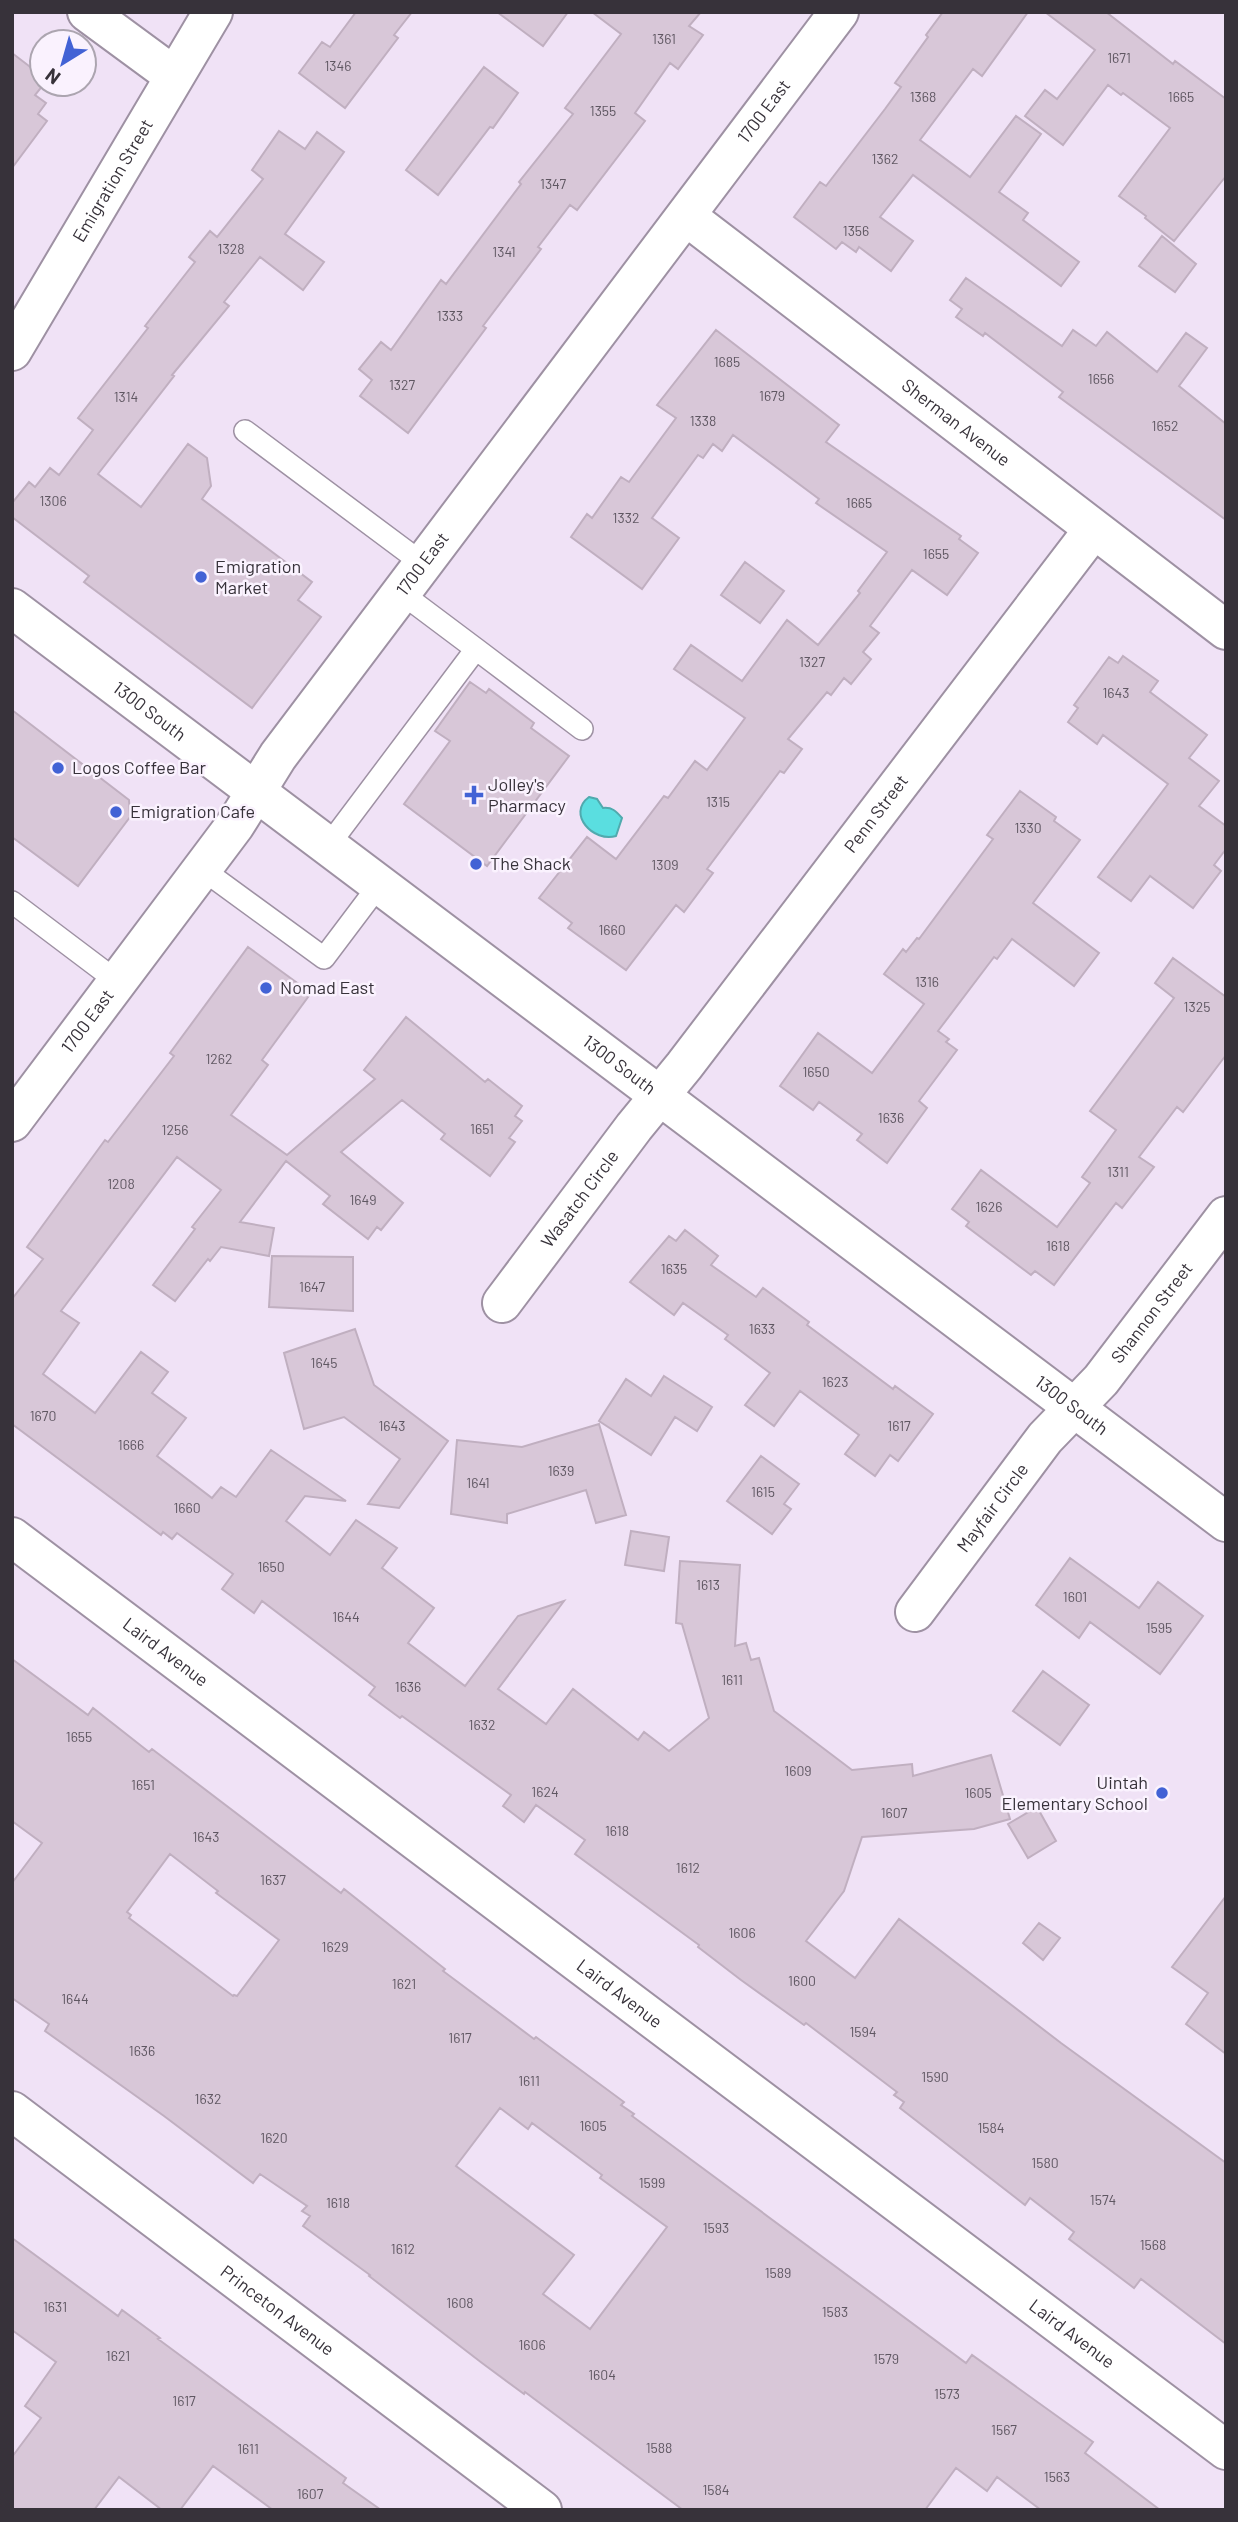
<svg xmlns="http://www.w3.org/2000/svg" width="1238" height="2522" font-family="Barlow,sans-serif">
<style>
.water{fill:#5adee0;stroke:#50aaae;stroke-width:2}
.building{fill:#d8c7d8;stroke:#c0afc0;stroke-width:2;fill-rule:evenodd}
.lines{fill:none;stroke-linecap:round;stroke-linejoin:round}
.lane-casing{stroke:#9e91a3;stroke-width:24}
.street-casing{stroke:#9e91a3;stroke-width:42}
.secondary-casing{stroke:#9e91a3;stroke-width:42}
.lane{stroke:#fff;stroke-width:21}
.street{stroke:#fff;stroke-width:38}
.secondary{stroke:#fff;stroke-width:38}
.poi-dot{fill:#4262d5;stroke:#faf2fe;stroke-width:2.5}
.labels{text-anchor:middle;stroke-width:5;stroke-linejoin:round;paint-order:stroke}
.number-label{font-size:14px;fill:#5f5762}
.street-label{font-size:18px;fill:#37323a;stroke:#faf2fe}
.poi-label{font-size:18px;fill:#37323a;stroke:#faf2fe;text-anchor:start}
</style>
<rect width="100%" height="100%" fill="#f0e2f6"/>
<path class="water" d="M589 797 597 799 603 808C612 807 616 811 622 818L616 836C594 843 566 814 589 797Z"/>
<path class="building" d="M356 12H412L394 35 398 38 345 108 299 73 322 42 330 47Z
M497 12H568L543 46Z
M592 12H701L689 26 703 35 678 69 670 63 635 113 645 121 577 210 570 205 538 247 541 249 483 326 486 328 408 433 360 396 372 380 359 369 381 342 391 350 441 280 446 284 521 184 519 182 573 114 565 108 621 34Z
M943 12H1028L982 76 973 69 920 140 970 177 1016 116 1041 134 999 192 1028 213 1023 220 1079 262 1061 286 913 175 880 217 913 241 891 271 859 247 856 252 842 242 836 249 794 217 820 182 826 186 885 109 901 87 895 83 928 37 926 35Z
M1045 12H1106L1173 64 1175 61 1226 99V176L1174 241 1145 218 1146 216 1119 196 1170 128 1123 93 1121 95 1108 85 1063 145 1025 116 1045 90 1057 99 1095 50Z
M12 53 42 76V84H44L35 95 46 103 38 114 47 121 12 168Z
M484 67 518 93 493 128 490 127 438 195 406 170Z
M279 131 305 149 317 132 344 152 285 234 324 262 303 290 260 257 224 302 229 306 172 375 174 376 98 474 141 507 188 444 207 458 211 486 202 499 312 582 298 600 321 617 252 708 84 582 89 576 12 517V503L29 482 35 487 50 468 59 475 93 430 78 418 148 328 145 326 195 262 189 257 210 231 217 237 263 179 252 170Z
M1162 236 1196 264 1175 292 1139 266Z
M966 278 1062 346 1073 330 1096 346 1107 332 1157 372 1186 333 1207 348 1179 386 1226 424V520L1059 397 1063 392 985 333 983 336 956 317 962 309 950 300Z
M716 330 839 425 826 442 961 536 959 539 978 553 947 595 912 570 870 626 879 633 863 652 871 659 851 684 844 678 831 695 827 692 788 739 802 749 784 773 780 771 707 869 713 873 684 912 676 905 626 970 568 928 572 923 539 898 587 837 616 859 664 796 668 798 695 761 707 770 745 718 674 669 691 645 742 681 787 620 818 645 860 593 858 591 887 552 816 503 819 499 733 435 722 451 713 444 703 458 698 455 652 518 679 538 642 589 571 537 587 514 592 518 621 477 629 482 676 418 657 405Z
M745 562 784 591 760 623 721 595Z
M1123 656 1158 681 1150 692 1207 735 1189 758 1219 781 1199 806 1226 826V849L1214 865 1221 871 1193 908 1150 876 1131 901 1098 877 1168 784 1103 735 1097 744 1068 722 1078 708 1074 705 1109 657 1118 663Z
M470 682 486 693 489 689 534 723 531 728 569 756 487 866 404 804 450 741 435 731Z
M12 710 129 800 130 817 78 886 12 837Z
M1020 791 1056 817 1054 821 1080 840 1033 903 1099 953 1074 986 1012 939 997 959 994 957 938 1031 949 1039 946 1042 957 1050 919 1101 927 1108 887 1163 857 1140 862 1134 819 1102 813 1110 780 1086 818 1033 872 1073 924 1004 884 974 903 949 906 952 917 938 919 939 993 839 987 835Z
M248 947 311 993 262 1060 268 1065 231 1115 287 1155 375 1079 364 1070 406 1017 485 1082 488 1079 522 1106 515 1116 522 1121 509 1138 515 1142 490 1176 441 1139 445 1134 402 1100 341 1152 403 1203 381 1230 377 1227 368 1239 323 1204 330 1196 286 1161 240 1222 274 1228 269 1256 221 1247 210 1261 208 1259 175 1301 153 1285 195 1229 192 1227 221 1190 177 1157 61 1311 79 1323 43 1374 95 1413 141 1352 168 1372 152 1393 186 1418 157 1456 212 1498 221 1487 236 1497 271 1450 346 1501 305 1496 286 1521 330 1555 356 1520 397 1548 382 1568 434 1608 408 1643 465 1686 518 1616 564 1601 498 1689 546 1724 573 1689 638 1740 644 1732 669 1751 709 1718 682 1624 676 1623 680 1561 740 1565 735 1646 746 1643 751 1660 759 1658 774 1711 852 1770 912 1764 913 1776 991 1755 1010 1819 974 1829 862 1837 844 1891 806 1941 855 1978 899 1919 1061 2043 1226 2163V2344L1141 2279 1134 2288 1069 2239 1074 2232 1030 2198 1025 2205 900 2108 904 2102 894 2095 897 2092 806 2023 804 2025 741 1980 698 1947 699 1945 575 1854 585 1840 536 1805 524 1822 503 1806 511 1795 402 1716 400 1718 369 1695 375 1687 262 1601 254 1613 222 1589 233 1574 177 1533 172 1539 163 1532 161 1535 12 1424V1299L43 1259 27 1247 105 1140 108 1142 174 1056 170 1053Z
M1173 958 1226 997V1055L1183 1112 1177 1107 1139 1157 1154 1167 1122 1208 1116 1203 1054 1285 1035 1271 1031 1275 966 1226 969 1222 952 1209 981 1170 1057 1227 1090 1183 1082 1177 1116 1130 1090 1111 1174 998 1155 983Z
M685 1230 718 1256 711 1265 756 1297 763 1288 809 1322 807 1325 893 1389 895 1386 933 1414 898 1461 890 1455 875 1476 845 1454 859 1435 800 1391 774 1426 745 1405 770 1373 725 1339 728 1335 683 1303 674 1315 630 1282 669 1236 676 1241Z
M272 1256 353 1257V1311L269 1307Z
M355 1329 374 1385 448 1441 399 1508 368 1504 400 1459 344 1417 304 1429 284 1353Z
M664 1376 712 1407 697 1431 675 1417 651 1455 599 1421 626 1379 651 1396Z
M599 1424 626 1515 596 1523 586 1490 507 1514V1523L451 1514 457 1440 522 1447Z
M761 1456 799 1484 784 1504 791 1509 772 1534 727 1501Z
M631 1531 669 1537 664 1571 625 1565Z
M1070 1558 1139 1608 1158 1582 1203 1616 1160 1674 1090 1622 1079 1638 1036 1605Z
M12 1659 88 1715 93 1708 149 1752 152 1749 341 1893 344 1889 445 1969 443 1971 534 2039 536 2037 624 2102 621 2105 634 2114 632 2116 966 2363 972 2355 1093 2442 1085 2453 1160 2510H1041L997 2477 987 2491 956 2468 925 2510H683L525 2392 524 2394 482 2363 369 2276 370 2275 303 2226 310 2216 302 2211 307 2206 260 2174 253 2183 164 2116 45 2031 49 2024 12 1998V1883L42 1843 12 1821ZM170 1854 218 1891 216 1893 279 1940 237 1996 234 1995 233 1996 129 1918 131 1915 127 1912ZM500 2108 528 2129 532 2123 602 2175 600 2178 667 2227 590 2329 543 2294 574 2255 456 2166Z
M1043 1671 1089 1705 1060 1745 1013 1711Z
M1037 1807 1056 1841 1028 1858 1008 1824Z
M1226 1896V2054L1186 2024 1208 1993 1172 1967Z
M1039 1923 1060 1938 1043 1960 1023 1943Z
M12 2238 118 2316 122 2310 160 2338 158 2339 346 2478 343 2483 381 2510H273L213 2466 180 2510H162L119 2477 94 2510H12V2457L41 2418 25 2406 56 2362 12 2330Z"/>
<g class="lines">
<g class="lane-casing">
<path id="lane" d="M245 431 422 563
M476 649 582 729
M328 846 476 649 400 592
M202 869 324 958 379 885
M12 902 118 982"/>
</g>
<g class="street-casing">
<g id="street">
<path d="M87 12 174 76"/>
<path id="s1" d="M686 216 1226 630"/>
<path id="s2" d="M12 351 213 12"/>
<path id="s3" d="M12 1122 235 825 278 756 839 12"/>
<path id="s4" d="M502 1303 634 1127 684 1066 1093 530"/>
<path id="s5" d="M12 1537 1226 2450"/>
<path id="s6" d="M915 1612 1045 1438 1101 1380 1226 1216"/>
<path id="s7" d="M12 2111 542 2510"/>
</g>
</g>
<g class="secondary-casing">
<g id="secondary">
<path id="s8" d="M12 608 1226 1522"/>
</g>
</g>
<use href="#lane" class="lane"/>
<use href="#street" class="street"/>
<use href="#secondary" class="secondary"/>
</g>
<g class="poi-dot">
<circle cx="201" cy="577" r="7"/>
<circle cx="58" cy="768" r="7"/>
<path d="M470.5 784.5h7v7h7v7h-7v7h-7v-7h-7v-7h7z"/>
<circle cx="116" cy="812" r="7"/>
<circle cx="476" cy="864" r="7"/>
<circle cx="266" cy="988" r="7"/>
<circle cx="1162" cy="1793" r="7"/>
</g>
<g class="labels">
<g class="number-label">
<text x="664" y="44">1361</text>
<text x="1119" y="63">1671</text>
<text x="338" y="71">1346</text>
<text x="923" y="102">1368</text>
<text x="1181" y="102">1665</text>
<text x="603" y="116">1355</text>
<text x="885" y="164">1362</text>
<text x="553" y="189">1347</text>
<text x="856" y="236">1356</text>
<text x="231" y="254">1328</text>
<text x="504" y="257">1341</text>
<text x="450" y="321">1333</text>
<text x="727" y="367">1685</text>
<text x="1101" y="384">1656</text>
<text x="402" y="390">1327</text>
<text x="772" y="401">1679</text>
<text x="126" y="402">1314</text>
<text x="703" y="426">1338</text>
<text x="1165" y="431">1652</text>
<text x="53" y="506">1306</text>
<text x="859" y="508">1665</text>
<text x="626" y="523">1332</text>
<text x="936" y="559">1655</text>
<text x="812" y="667">1327</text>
<text x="1116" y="698">1643</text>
<text x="718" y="807">1315</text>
<text x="1028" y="833">1330</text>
<text x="665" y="870">1309</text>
<text x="612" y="935">1660</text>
<text x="927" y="987">1316</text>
<text x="1197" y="1012">1325</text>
<text x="219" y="1064">1262</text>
<text x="816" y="1077">1650</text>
<text x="891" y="1123">1636</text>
<text x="482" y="1134">1651</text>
<text x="175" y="1135">1256</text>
<text x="1118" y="1177">1311</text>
<text x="121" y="1189">1208</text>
<text x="363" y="1205">1649</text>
<text x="989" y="1212">1626</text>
<text x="1058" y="1251">1618</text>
<text x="674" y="1274">1635</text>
<text x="312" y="1292">1647</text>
<text x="762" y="1334">1633</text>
<text x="324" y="1368">1645</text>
<text x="835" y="1387">1623</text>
<text x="43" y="1421">1670</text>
<text x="392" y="1431">1643</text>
<text x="899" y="1431">1617</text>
<text x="131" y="1450">1666</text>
<text x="561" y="1476">1639</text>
<text x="478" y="1488">1641</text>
<text x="763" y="1497">1615</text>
<text x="187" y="1513">1660</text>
<text x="271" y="1572">1650</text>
<text x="708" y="1590">1613</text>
<text x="1075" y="1602">1601</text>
<text x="346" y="1622">1644</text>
<text x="1159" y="1633">1595</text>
<text x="732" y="1685">1611</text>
<text x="408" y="1692">1636</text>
<text x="482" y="1730">1632</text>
<text x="79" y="1742">1655</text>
<text x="798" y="1776">1609</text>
<text x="143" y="1790">1651</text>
<text x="545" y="1797">1624</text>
<text x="978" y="1798">1605</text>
<text x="894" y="1818">1607</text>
<text x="617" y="1836">1618</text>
<text x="206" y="1842">1643</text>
<text x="688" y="1873">1612</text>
<text x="273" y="1885">1637</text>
<text x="742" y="1938">1606</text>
<text x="335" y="1952">1629</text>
<text x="802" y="1986">1600</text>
<text x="404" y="1989">1621</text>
<text x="75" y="2004">1644</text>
<text x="863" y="2037">1594</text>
<text x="460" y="2043">1617</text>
<text x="142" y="2056">1636</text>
<text x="935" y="2082">1590</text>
<text x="529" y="2086">1611</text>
<text x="208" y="2104">1632</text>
<text x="593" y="2131">1605</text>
<text x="991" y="2133">1584</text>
<text x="274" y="2143">1620</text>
<text x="1045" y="2168">1580</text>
<text x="652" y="2188">1599</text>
<text x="1103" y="2205">1574</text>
<text x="338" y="2208">1618</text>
<text x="716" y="2233">1593</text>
<text x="1153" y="2250">1568</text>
<text x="403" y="2254">1612</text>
<text x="778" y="2278">1589</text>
<text x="460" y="2308">1608</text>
<text x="55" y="2312">1631</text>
<text x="835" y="2317">1583</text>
<text x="532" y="2350">1606</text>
<text x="118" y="2361">1621</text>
<text x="886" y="2364">1579</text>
<text x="602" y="2380">1604</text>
<text x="947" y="2399">1573</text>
<text x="184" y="2406">1617</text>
<text x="1004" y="2435">1567</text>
<text x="659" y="2453">1588</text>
<text x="248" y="2454">1611</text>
<text x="1057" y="2482">1563</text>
<text x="716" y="2495">1584</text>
<text x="310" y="2499">1607</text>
</g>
<g class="street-label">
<text dy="6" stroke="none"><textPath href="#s3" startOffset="1260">1700 East</textPath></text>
<text dy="6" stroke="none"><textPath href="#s2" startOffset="198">Emigration Street</textPath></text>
<text dy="6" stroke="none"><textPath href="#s1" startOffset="340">Sherman Avenue</textPath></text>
<text dy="6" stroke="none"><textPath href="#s3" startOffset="693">1700 East</textPath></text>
<text dy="6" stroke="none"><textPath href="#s8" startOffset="172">1300 South</textPath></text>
<text dy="6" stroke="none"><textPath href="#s4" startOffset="616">Penn Street</textPath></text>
<text dy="6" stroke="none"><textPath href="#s3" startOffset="126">1700 East</textPath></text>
<text dy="6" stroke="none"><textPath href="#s8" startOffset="760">1300 South</textPath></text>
<text dy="6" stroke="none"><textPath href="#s4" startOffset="130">Wasatch Circle</textPath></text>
<text dy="6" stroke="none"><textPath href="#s6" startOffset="382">Shannon Street</textPath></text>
<text dy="6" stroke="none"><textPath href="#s8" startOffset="1326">1300 South</textPath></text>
<text dy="6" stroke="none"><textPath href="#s6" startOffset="130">Mayfair Circle</textPath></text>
<text dy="6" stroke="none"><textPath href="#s5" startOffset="192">Laird Avenue</textPath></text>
<text dy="6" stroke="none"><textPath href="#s5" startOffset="760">Laird Avenue</textPath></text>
<text dy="6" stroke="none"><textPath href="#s7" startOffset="332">Princeton Avenue</textPath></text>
<text dy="6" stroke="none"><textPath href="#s5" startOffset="1326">Laird Avenue</textPath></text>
</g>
<g class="poi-label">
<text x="215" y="573">Emigration<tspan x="215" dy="21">Market</tspan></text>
<text x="72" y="774">Logos Coffee Bar</text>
<text x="488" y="791">Jolley's<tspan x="488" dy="21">Pharmacy</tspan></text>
<text x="130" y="818">Emigration Cafe</text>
<text x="490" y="870">The Shack</text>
<text x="280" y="994">Nomad East</text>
<text x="1148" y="1789" text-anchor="end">Uintah<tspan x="1148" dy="21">Elementary School</tspan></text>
</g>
</g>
<rect width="1238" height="2522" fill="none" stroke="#37323a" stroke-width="28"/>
<g transform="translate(63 63) rotate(217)"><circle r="33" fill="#faf2fe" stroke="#aca5b0" stroke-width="2"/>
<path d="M0-5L12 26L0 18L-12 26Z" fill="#4262d5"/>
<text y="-10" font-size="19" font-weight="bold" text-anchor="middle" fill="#37323a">N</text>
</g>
</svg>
